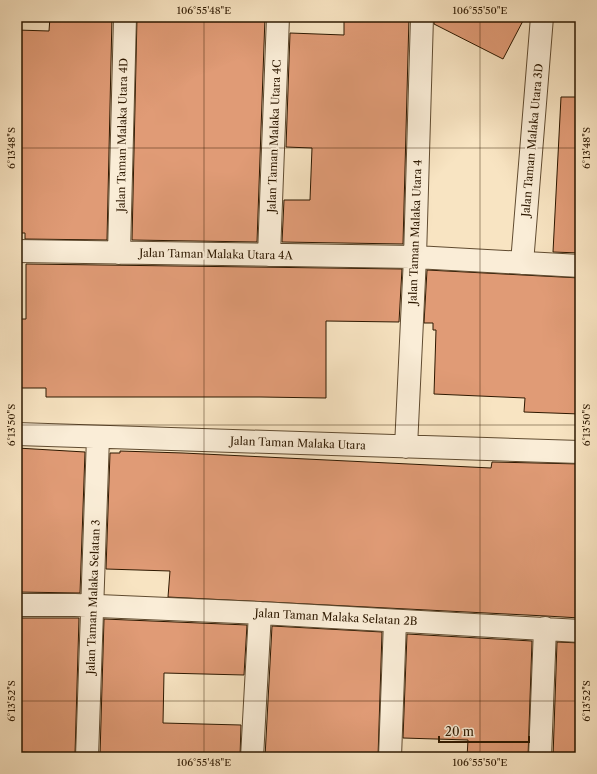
<svg xmlns="http://www.w3.org/2000/svg" width="597" height="774" font-family="'Libre Caslon Text',serif">
<style>
.building{fill:#e09b76;stroke:#2d1800}
.lines{fill:none;stroke-linecap:round;stroke-linejoin:round}
.minor-casing{stroke:#604b30;stroke-width:24}
.minor{stroke:#faedd7;stroke-width:22}
.ticks{fill:none;stroke:#2d1800;stroke-width:1;stroke-opacity:0.45}
.labels{text-anchor:middle;stroke-width:4;stroke-linejoin:round;paint-order:stroke}
.street-label{font-size:11px;fill:#2d1800;stroke:#faedd7}
.neatline{fill:none;stroke:#2d1800;stroke-width:1.5}
.ticks-label{font-size:10px;text-anchor:middle;fill:#2d1800}
</style>
<rect width="100%" height="100%" fill="#f8e4c2"/>
<filter id="stains"><feTurbulence type="fractalNoise" baseFrequency=".005" numOctaves="4"/><feColorMatrix values="0 0 0 0 .2 0 0 0 0 .09 0 0 0 0 .02 0 0 0 .5 -.17"/></filter>
<radialGradient id="worn" r=".72"><stop offset=".6" stop-color="#630" stop-opacity="0"/><stop offset="1" stop-color="#630" stop-opacity=".3"/></radialGradient>
<path class="building" d="M50 17H112L107 240 25 239V233H17V30L49 31Z
M137 17H265L257 242 132 240Z
M344 17H409L403 244 282 242 284 200H310L312 148 286 147 290 33 344 35Z
M434 17H525L503 59 434 24Z
M561 97H580V253L553 252Z
M26 264 402 269 399 322 326 321V398L261 397H46V388H17V319H26Z
M427 270 580 278V414L524 412 525 398 434 394 436 330H433V323H424Z
M17 448 85 452 80 593 17 592Z
M120 451 183 453 491 468 492 462 580 464V618L546 616 168 597 170 571 106 569 110 453H120Z
M17 618H79L75 754 17 752Z
M104 619 247 625 244 675 164 673 163 723 241 725 240 757H106V755H100Z
M272 626 382 632 378 757H265Z
M407 634 532 641 528 757H467L468 740 403 738Z
M557 642 580 643V757H553Z"/>
<g class="lines">
<g class="minor-casing">
<path id="minor" d="M17 251 415 257 580 266
M119 253 125 17
M269 255 278 17
M522 263 542 17
M17 434 580 452
M406 447 415 257 422 17
M17 605H75L260 613 580 631
M87 757 98 437
M252 757 260 613
M390 757 395 621
M540 757 545 628"/>
</g>
<use href="#minor" class="minor"/>
</g>
<path class="ticks" d="M204 17V757M480 17V757M17 148H580M17 425H580M17 701H580"/>
<g class="labels">
<g class="street-label">
<text transform="translate(122 135) rotate(-89)" y="4">Jalan Taman Malaka Utara 4D</text>
<text transform="translate(274 136) rotate(-88)" y="4">Jalan Taman Malaka Utara 4C</text>
<text transform="translate(532 140) rotate(-85)" y="4">Jalan Taman Malaka Utara 3D</text>
<text transform="translate(415 232) rotate(-88)" y="4">Jalan Taman Malaka Utara 4</text>
<text transform="translate(216 254) rotate(1)" y="4">Jalan Taman Malaka Utara 4A</text>
<text transform="translate(298 443) rotate(2)" y="4">Jalan Taman Malaka Utara</text>
<text transform="translate(93 597) rotate(-88)" y="4">Jalan Taman Malaka Selatan 3</text>
<text transform="translate(336 617) rotate(3)" y="4">Jalan Taman Malaka Selatan 2B</text>
</g>
</g>
<rect width="597" height="774" fill="none" stroke="#f8e4c2" stroke-width="44"/>
<path d="M439 736v6h90v-6" fill="none" stroke="#2d1800" stroke-width="2"/>
<text x="445" y="736" font-size="12" fill="#2d1800" stroke="#faedd7" stroke-width="3" paint-order="stroke">20 m</text>
<rect x="22" y="22" width="553" height="730" class="neatline"/>
<g class="ticks-label">
<text x="204" y="14">106°55'48"E</text>
<text x="480" y="14">106°55'50"E</text>
<text transform="translate(11 148) rotate(-90)" y="4">6°13'48"S</text>
<text transform="translate(586 148) rotate(-90)" y="4">6°13'48"S</text>
<text transform="translate(11 425) rotate(-90)" y="4">6°13'50"S</text>
<text transform="translate(586 425) rotate(-90)" y="4">6°13'50"S</text>
<text transform="translate(11 701) rotate(-90)" y="4">6°13'52"S</text>
<text transform="translate(586 701) rotate(-90)" y="4">6°13'52"S</text>
<text x="204" y="766">106°55'48"E</text>
<text x="480" y="766">106°55'50"E</text>
</g>
<rect width="100%" height="100%" filter="url(#stains)"/>
<rect width="100%" height="100%" fill="url(#worn)"/>
</svg>
